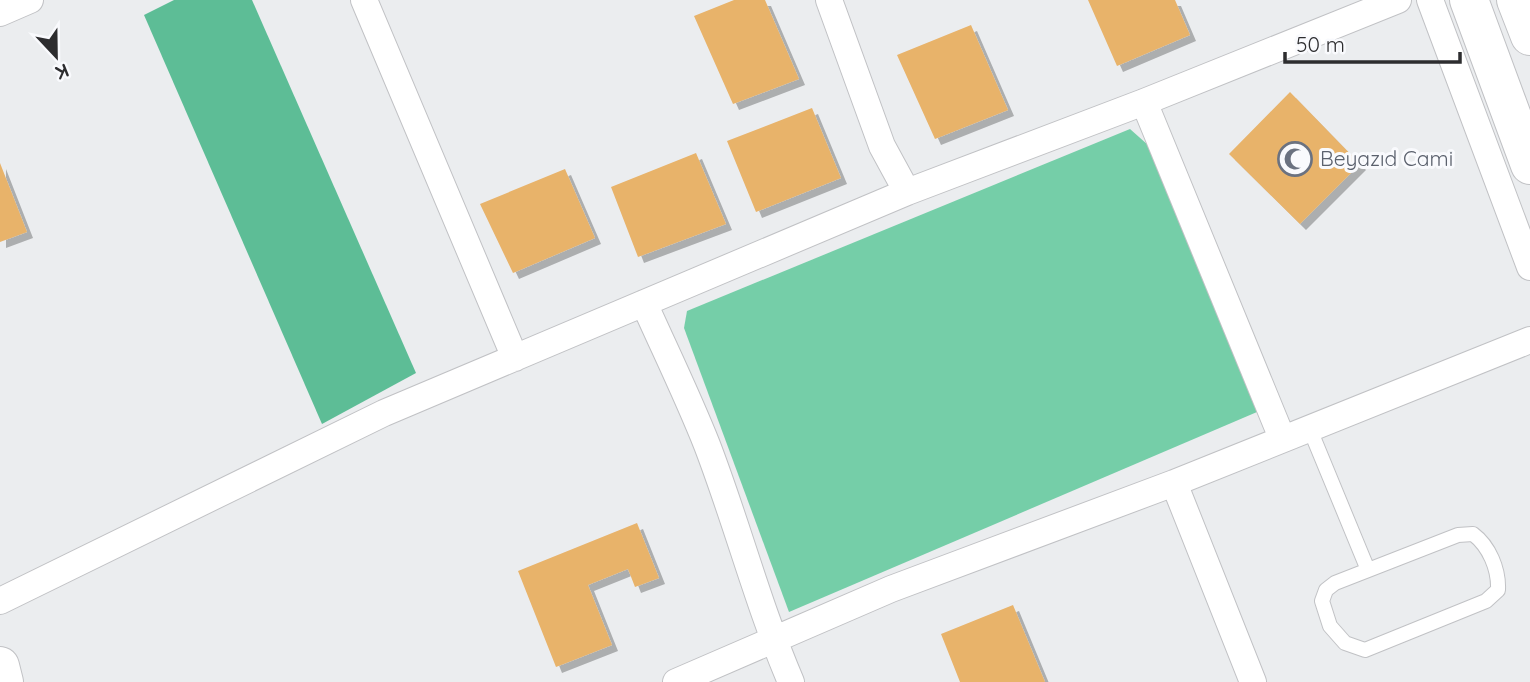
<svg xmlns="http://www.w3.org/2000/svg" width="1530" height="682" font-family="Quicksand,sans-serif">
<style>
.green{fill:#75cea8}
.forest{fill:#5dbd96}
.building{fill:#e8b36b;filter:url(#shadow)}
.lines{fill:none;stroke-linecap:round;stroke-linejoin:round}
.lane-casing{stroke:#c1c2c5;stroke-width:16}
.street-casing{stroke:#c1c2c5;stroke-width:28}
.secondary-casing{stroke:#c1c2c5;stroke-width:40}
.lane{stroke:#fff;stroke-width:14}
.street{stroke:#fff;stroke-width:26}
.secondary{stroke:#fff;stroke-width:38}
.labels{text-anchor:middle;stroke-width:6;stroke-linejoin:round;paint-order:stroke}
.worship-label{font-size:21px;fill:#5b616d;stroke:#f9fafd;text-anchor:start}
</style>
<defs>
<filter id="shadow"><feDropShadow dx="6" dy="6" stdDeviation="0" flood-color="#0004"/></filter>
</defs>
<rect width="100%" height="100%" fill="#ebedef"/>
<path class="green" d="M1130 129 1148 145 1257 412 789 612 684 328 687 311Z"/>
<path class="forest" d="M174 0H252L416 373 322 424 144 15Z"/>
<path class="building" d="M734 0H765L799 79 733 104 694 16Z
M1088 0H1175L1190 35 1117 66Z
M971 25 1008 110 935 139 897 55Z
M1290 92 1360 164 1300 224 1229 154Z
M812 108 841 178 756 212 727 141Z
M696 153 726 224 638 257 611 187Z
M0 163 27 232 0 242Z
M565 169 595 238 513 273 480 204Z
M637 523 659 578 635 587 628 569 588 585 612 645 556 667 518 571Z
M1013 605 1045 682H960L941 634Z"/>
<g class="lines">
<g class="lane-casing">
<path id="lane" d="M1309 427 1368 570
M1473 534C1489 546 1499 569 1498 590L1486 601 1365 650 1345 643 1330 626 1322 601 1326 590 1335 583 1458 535Z"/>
</g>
<g class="street-casing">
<path id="street" d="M364 0 515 358
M1430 0 1530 267
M0 13 30 0
M1144 102 1282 438
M907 192 1144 102 1398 0
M644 303C665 350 688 397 707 445 737 523 758 605 791 682
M1174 483 1253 682
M0 601 384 413 907 192 882 146 829 0
M676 682 891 589 1174 483 1530 340"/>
</g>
<g class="secondary-casing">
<path id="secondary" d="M1469 0 1530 165
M1516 0 1530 36
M0 666 4 682"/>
</g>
<use href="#lane" class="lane"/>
<use href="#street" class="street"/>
<use href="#secondary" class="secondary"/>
</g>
<defs>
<g id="mosque-ring" transform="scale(1.75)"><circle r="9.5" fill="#f9fafd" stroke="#6b7280" stroke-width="1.5"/><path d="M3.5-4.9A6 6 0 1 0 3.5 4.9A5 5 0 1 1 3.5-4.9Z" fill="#6b7280"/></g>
</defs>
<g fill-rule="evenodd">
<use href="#mosque-ring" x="1295" y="159"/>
</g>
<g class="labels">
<g class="worship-label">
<text x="1320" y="166">Beyazıd Cami</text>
</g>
</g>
<g transform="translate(56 56) rotate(158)" stroke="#f9fafd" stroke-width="5" paint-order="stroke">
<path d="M0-5L12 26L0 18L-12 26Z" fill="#2d2d2f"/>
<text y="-10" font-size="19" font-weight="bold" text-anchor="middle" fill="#2d2d2f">K</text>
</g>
<path d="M1285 52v10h175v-10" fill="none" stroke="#2d2d2f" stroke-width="3.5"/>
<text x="1296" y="52" font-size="21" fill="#2d2d2f" stroke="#f9fafd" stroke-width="5" paint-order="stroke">50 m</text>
</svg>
